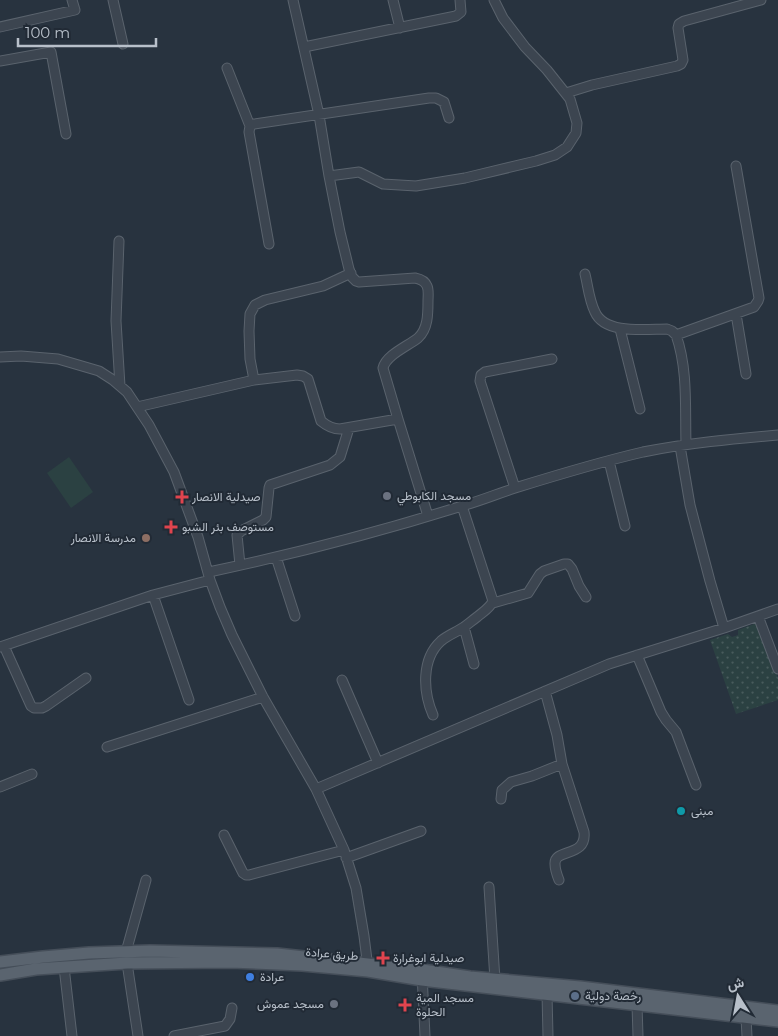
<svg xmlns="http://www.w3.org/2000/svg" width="778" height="1036" font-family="Montserrat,Vazirmatn,sans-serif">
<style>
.grass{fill:url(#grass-dots)}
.garden{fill:#2b4142}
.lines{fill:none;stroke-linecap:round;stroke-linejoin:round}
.minor-casing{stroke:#5a636d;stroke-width:11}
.major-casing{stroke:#454e59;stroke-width:14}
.minor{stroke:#3c4550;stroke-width:9}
.major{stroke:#5a646f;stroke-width:11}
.worship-dot{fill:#6b7280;stroke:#212a35;stroke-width:2}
.health-dot{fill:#e0444e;stroke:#212a35;stroke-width:2}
.education-dot{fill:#8d6e63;stroke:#212a35;stroke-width:2}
.culture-dot{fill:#0f9aa8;stroke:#212a35;stroke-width:2}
.shop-dot{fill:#3f7fe0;stroke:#212a35;stroke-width:2}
.service-dot{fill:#5c6f8a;stroke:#212a35;stroke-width:2}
.labels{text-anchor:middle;stroke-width:4;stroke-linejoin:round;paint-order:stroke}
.poi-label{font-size:12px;fill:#b8c0ca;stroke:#212a35;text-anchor:start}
.street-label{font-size:12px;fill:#b8c0ca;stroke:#212a35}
</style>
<defs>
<pattern id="grass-dots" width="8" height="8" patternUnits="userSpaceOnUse" patternTransform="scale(1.25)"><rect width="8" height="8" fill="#2b4142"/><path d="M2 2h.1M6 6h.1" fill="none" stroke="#485b5c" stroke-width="1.8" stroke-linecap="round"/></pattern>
</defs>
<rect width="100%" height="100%" fill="#28333f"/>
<path class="grass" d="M757 623 778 678V700L736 714 710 640 728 634 732 637 738 635V630Z"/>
<path class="garden" d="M69 457 93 492 71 508 47 473Z"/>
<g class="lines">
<g class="minor-casing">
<path id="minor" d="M113 0 123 44
M293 0 319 115 329 176 340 232 349 269 352 277 356 281 359 282 415 278C420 279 425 281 427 286 429 290 428 297 428 301 428 314 428 329 418 338 408 346 386 355 383 368L398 419 428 516
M393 0 400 28
M0 27 75 10 72 0
M304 47 456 16 461 12 460 0
M0 61 51 52 66 134
M227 68 250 126
M566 93 592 85 677 66 681 64 683 60 678 28 679 24 684 21 761 0
M329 176 359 172 383 184 416 186 465 178 536 161 555 155 567 147 576 133 577 123 570 99 547 70 525 47 503 18 494 0
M119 241 116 321 120 386
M269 244 249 132 250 126 254 124 429 98H436L444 102 449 118
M585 274C588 286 589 300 595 312 605 335 647 329 667 329L672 331 676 335
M736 314 746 374
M620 329 640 409
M0 357 21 356 58 359 99 371 113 380 127 392 149 425 174 472 198 537 210 580 220 607 232 635 263 697 316 789 344 850 356 888 364 936 368 968
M254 380 250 359 249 331 250 314 255 305 265 300 323 286 351 273
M137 407 254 380 297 375 303 376 308 379 321 421C327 426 332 429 340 429L398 419
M686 444C685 408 688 369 676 335L754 307 758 301 759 298 736 166
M680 446 690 505 710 581 724 628
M609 461 625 526
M515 488 480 381 481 375 485 372 552 359
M276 557 295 616
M240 565 237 535 241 531 263 520 266 517 269 488 270 485 330 465 340 457 349 428
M209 572C294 554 379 532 462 506 480 501 497 494 515 488 557 475 600 462 643 452 688 443 732 439 778 435
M153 595 189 700
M493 603 528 593 540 574 544 571 564 564H568L572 569 579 586 586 597
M758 616 778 669
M464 627 474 664
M4 646 31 706 34 708H42L46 706 86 678
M0 647 153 595 210 580
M637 655 661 712 666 720 676 732 696 785
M342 680 378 763
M433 715C423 692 421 659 441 641 448 635 457 632 464 627 468 624 473 620 477 617 483 612 490 608 493 601L462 506
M107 747 263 697
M0 787 32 774
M316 789 609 664 724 628 778 609
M501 799 502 790 511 782 532 776 562 764 557 735 545 691
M224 835 243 873 246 875H249L344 850
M346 858 421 831
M559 880C557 875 555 869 555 864 554 848 587 858 584 832L562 764
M489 887 495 980
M126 952 146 880
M127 963 138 1036
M64 967 72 1036
M422 974 425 1036
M547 994 548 1036
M637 1005 638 1036
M746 1018 747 1036
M174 1036 225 1026 230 1019 232 1008"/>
</g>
<g class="major-casing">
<path id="major" d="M0 962 43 957 89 953 150 951 277 954 422 970 470 977 580 987 778 1011
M0 975 36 969 127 963 231 962 302 965 368 971 422 980 778 1021"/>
</g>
<use href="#minor" class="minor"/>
<use href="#major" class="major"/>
</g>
<g class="worship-dot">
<circle cx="387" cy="496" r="5"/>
<circle cx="334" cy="1004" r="5"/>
</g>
<g class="health-dot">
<path d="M179.5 489.5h5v5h5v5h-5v5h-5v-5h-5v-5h5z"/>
<path d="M168.5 519.5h5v5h5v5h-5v5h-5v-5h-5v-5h5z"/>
<path d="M380.5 950.5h5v5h5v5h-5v5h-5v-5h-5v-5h5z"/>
<path d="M402.5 997.5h5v5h5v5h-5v5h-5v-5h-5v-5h5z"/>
</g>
<circle class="education-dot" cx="146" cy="538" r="5"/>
<circle class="culture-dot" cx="681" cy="811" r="5"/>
<circle class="shop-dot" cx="250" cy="977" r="5"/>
<circle class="service-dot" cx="575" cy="996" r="5"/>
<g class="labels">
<g class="poi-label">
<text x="397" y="500">مسجد الكابوطي</text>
<text x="192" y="501">صيدلية الانصار</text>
<text x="182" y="531">مستوصف بئر الشبو</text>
<text x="136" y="542" text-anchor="end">مدرسة الانصار</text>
<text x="691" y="815">مبنى</text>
<text x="393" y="962">صيدلية ابوغرارة</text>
<text x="260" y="981">عرادة</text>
<text x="585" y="1000">رخصة دولية</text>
<text x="416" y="1002">مسجد المية<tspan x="416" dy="14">الحلوة</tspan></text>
<text x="324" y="1008" text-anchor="end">مسجد عموش</text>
</g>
<g class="street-label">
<text transform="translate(332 954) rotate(5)" y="4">طريق عرادة</text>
</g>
</g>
<g transform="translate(738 996) rotate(349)" stroke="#212a35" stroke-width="4" paint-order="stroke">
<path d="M0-4L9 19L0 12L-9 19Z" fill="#b8c0ca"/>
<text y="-8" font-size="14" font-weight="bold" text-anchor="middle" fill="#b8c0ca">ش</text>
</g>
<path d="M18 38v8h138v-8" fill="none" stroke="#b8c0ca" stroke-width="2.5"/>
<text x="25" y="38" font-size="15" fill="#b8c0ca" stroke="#212a35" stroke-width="4" paint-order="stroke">100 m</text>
</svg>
